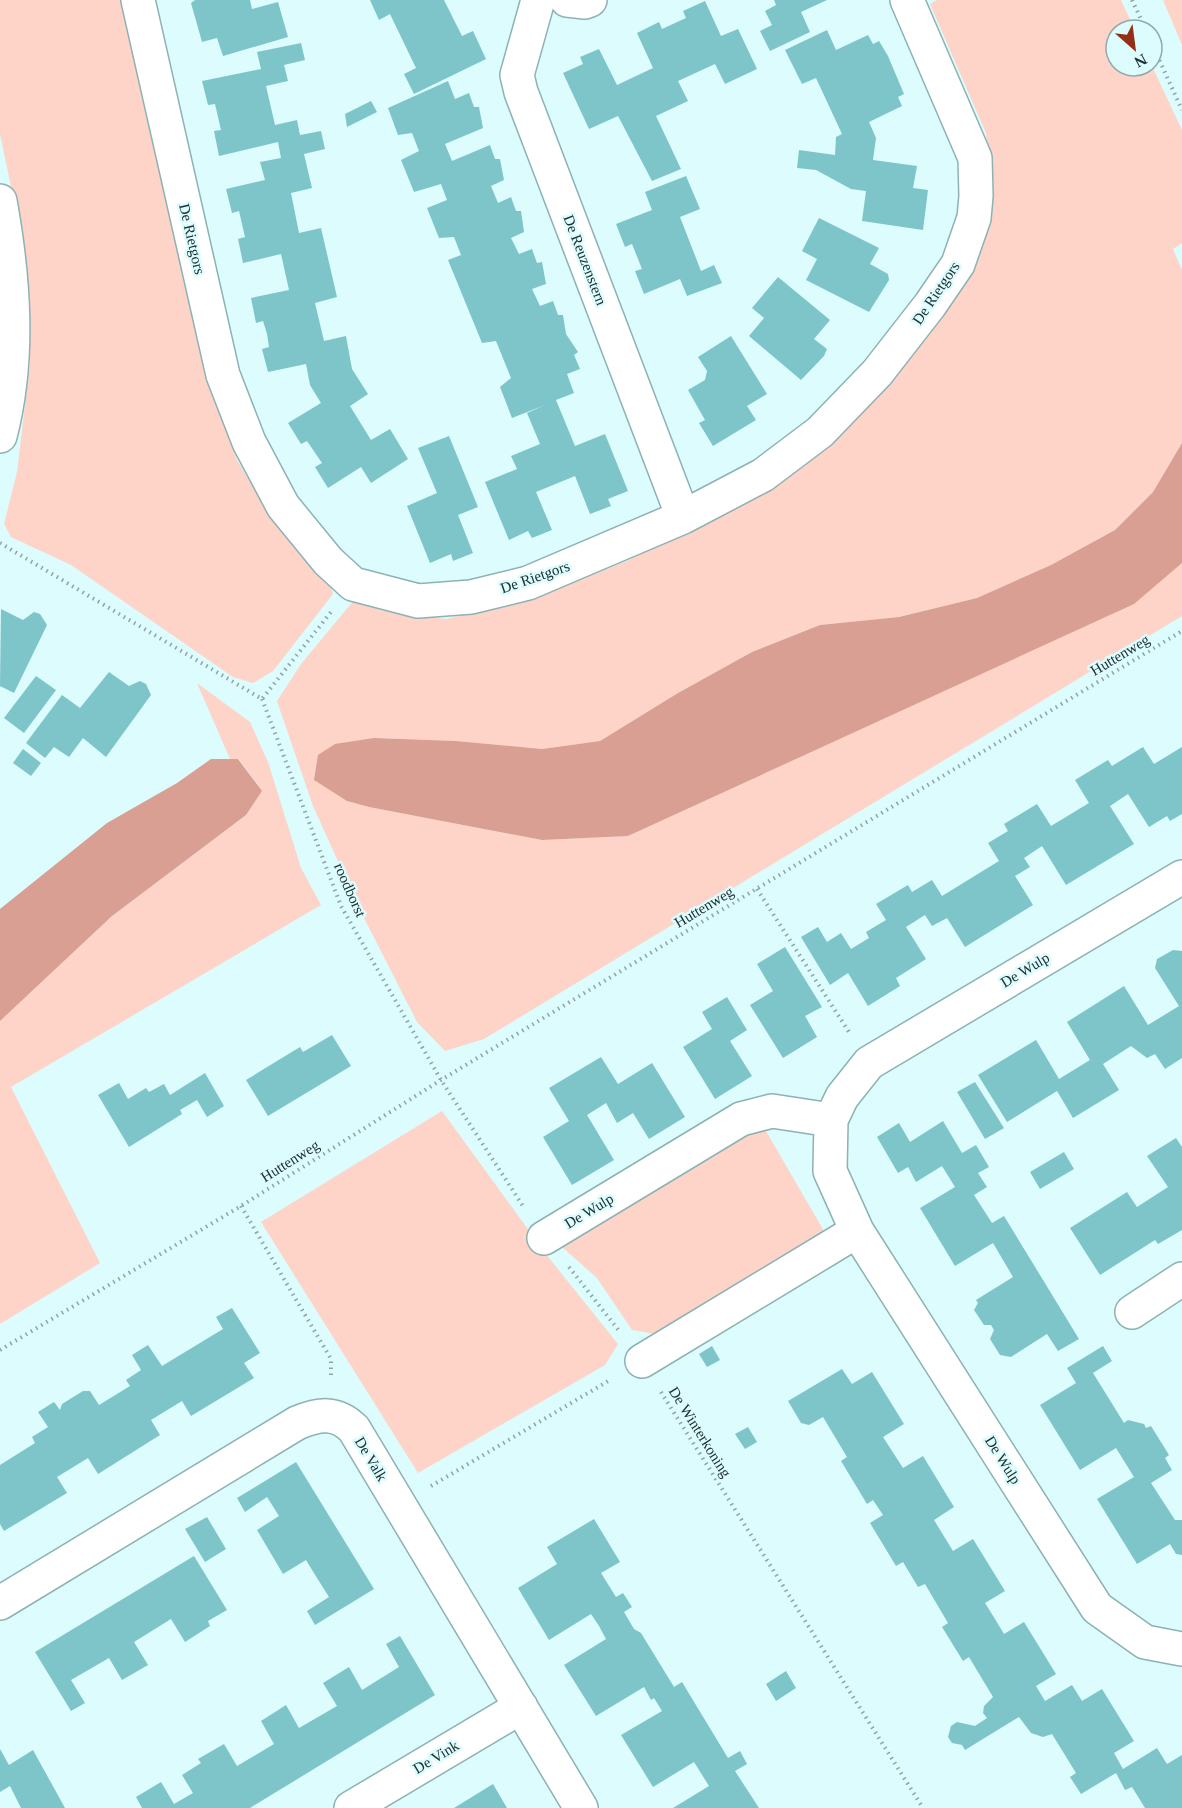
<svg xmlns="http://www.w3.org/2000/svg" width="1182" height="1808" font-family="'Times New Roman',serif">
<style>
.green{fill:#fed3c8}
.water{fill:#d89f92}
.building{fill:#7ec5c9}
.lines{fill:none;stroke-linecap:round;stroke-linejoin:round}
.minor-casing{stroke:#8cb2b4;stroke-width:36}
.path{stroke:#8ca4a6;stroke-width:4;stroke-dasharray:1.5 4.5;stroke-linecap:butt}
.minor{stroke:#fff;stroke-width:33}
.labels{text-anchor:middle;stroke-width:5;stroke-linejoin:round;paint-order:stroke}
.street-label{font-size:15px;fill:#213031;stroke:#dcfcfe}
</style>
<rect width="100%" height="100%" fill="#dcfcfe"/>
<path class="green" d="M0 0H125L216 398 237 460 264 506 302 555 329 581 333 594 273 671 253 683 233 677 71 565 11 537 4 524 17 472 30 364 26 258 0 134Z
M937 0H1121L1135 30H1116V66H1152L1182 130V243L1173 249 1182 270V443L1153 492 1115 530 1051 565 977 598 899 617 820 625 752 652 678 693 600 741 542 749 456 741 374 738 347 801 369 807 542 840 628 836 1133 604 1182 563V616L484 1039 445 1051 417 1022 361 912 313 806 277 701 301 664 355 599 380 610 446 619 536 598 629 560 733 504 866 407 931 333 978 255 990 195 986 133 930 4Z
M1164 0H1182V45L1163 0Z
M197 683 250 722 268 762 301 868 321 905 11 1087 100 1263 0 1324V1021L112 916 246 815 262 791 239 759H230Z
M442 1111 549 1258 618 1344 605 1365 418 1473 261 1222Z
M763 1126 824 1231 655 1334 632 1330 597 1278 562 1247Z"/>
<path class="water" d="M1182 443V563L1134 604 628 836 542 840 369 807 347 801 314 780 318 755 335 744 374 738 456 741 542 749 600 741 678 693 752 652 820 625 899 617 977 598 1051 565 1115 530 1153 492Z
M211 759H238L262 791 246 815 112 916 0 1021V909L107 823 177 783Z"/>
<path class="building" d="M195 0H250L252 9 278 2 288 37 223 56 217 38 202 42 191 3Z
M370 0H444L462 36 473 31 486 59 414 94 404 74 416 68 390 14 379 20Z
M774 0H827L801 12 810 32 770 51 760 31 772 25 765 11 776 5Z
M705 1 721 36 738 29 757 69 725 84 715 64 678 81 688 101 656 116 681 169 652 181 618 116 589 129 563 73 583 64 580 57 599 49 617 85 653 68 637 33 659 22 662 29 686 18 683 11Z
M827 30 836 50 868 35 873 44 879 41 888 56 904 94 898 97 902 106 869 122 876 138 873 160 917 166 913 188 928 190 923 230 862 221 866 191 851 189 816 170 797 168 799 150 835 155 836 137 842 134 816 78 802 84 785 50Z
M301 43 305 60 284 65 288 81 266 86 275 125 297 120 300 135 321 131 325 149 304 154 312 188 291 193 299 233 321 228 337 297 315 303 324 341 346 336 352 369 368 394 350 406 371 440 390 429 408 459 371 483 361 467 328 488 315 467 322 463 307 441 301 444 288 423 321 403 310 385 306 364 268 372 262 349 269 347 267 334 263 321 256 323 251 298 289 290 281 254 243 263 238 239 245 237 239 211 232 213 226 189 265 180 260 162 281 158 278 142 219 156 214 131 221 130 215 104 208 105 202 81 261 69 257 52Z
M448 81 455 99 469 93 474 107H479L483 128 445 144 452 161 490 145 495 159H500L504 180 491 186 498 203 511 197 516 211H521L524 232 511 238 519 254 532 249 537 263 542 262 546 284 532 289 540 306 553 301 558 315H563L566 334 578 352 574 355 580 369 567 374 574 393 556 400 575 446 605 434 628 491 608 499 611 506 590 514 575 476 536 492 552 530 532 538 528 531 509 540 485 482 517 469 511 456 540 444 527 413 545 405 512 418 500 387 511 378 496 341 482 343 448 260 461 255 454 237 439 238 427 208 447 200 441 184 414 192 401 160 419 151 412 133 398 135 388 108Z
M371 101 377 112 347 127 345 114Z
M686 176 700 209 680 217 701 271 714 265 722 283 687 296 680 279 644 294 635 271 642 269 632 244 625 247 616 224 652 210 645 192Z
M819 218 879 248 870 264 888 274 889 280 869 312 806 280 817 259 802 251Z
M778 277 830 320 814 339 827 349 824 356 801 380 749 336 764 318 752 308Z
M731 336 767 394 747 406 756 420 713 446 699 423 705 420 688 390 705 380 707 371 698 357Z
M449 436 478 507 458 515 473 553 453 561 451 554 430 563 407 506 437 493 418 448Z
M1 609 23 620 34 612 40 614 47 625 14 693 0 686Z
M109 672 129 686 140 681 146 684 151 695 106 757 83 738 69 757 54 747 45 758 26 743 62 695 80 708Z
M36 676 56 690 24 733 4 718Z
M1143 747 1154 764 1182 747V814L1170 821 1167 816 1149 827 1128 794 1110 806 1134 844 1066 885 1042 846 1024 858 1030 867 1015 876 1033 905 965 947 947 918 932 926 925 915 906 927 926 959 896 978 900 986 868 1006 848 973 830 985 801 937 818 927 827 942 841 933 851 949 869 938 866 932 886 920 876 904 908 885 912 892 932 880 942 896 999 861 988 843 1008 831 1004 824 1037 804 1051 826 1089 803 1075 780 1108 760 1112 766Z
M23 749 41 763 31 776 13 763Z
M785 947 822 1007 805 1016 817 1037 783 1058 750 1005 773 991 757 964Z
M1173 950 1182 951V1058L1165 1069 1155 1054 1147 1058 1131 1046 1103 1064 1119 1090 1073 1118 1057 1091 1007 1122 978 1075 1036 1040 1059 1079 1090 1060 1067 1022 1124 986 1148 1025 1179 1006 1155 968 1157 959Z
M727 997 747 1030 730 1041 752 1076 715 1099 683 1047 712 1029 702 1012Z
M332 1035 351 1066 268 1116 246 1080 300 1047 303 1052Z
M601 1057 618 1084 652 1063 685 1117 649 1139 633 1113 617 1123 606 1103 587 1115 614 1160 572 1185 543 1137 569 1121 549 1088Z
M205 1073 224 1106 207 1117 197 1100 180 1110 182 1114 129 1147 98 1095 119 1083 128 1099 146 1088 149 1092 164 1084 170 1095Z
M975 1082 1004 1128 985 1139 957 1092Z
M943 1121 962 1153 976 1145 989 1167 978 1173 987 1187 974 1195 992 1223 1004 1216 1079 1339 1058 1351 1047 1334 1011 1357 1000 1355 990 1339 994 1330 991 1325H984L974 1310 978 1303 976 1300 1013 1277 993 1243 955 1266 920 1208 955 1187 942 1166 916 1182 908 1167 898 1173 877 1137 899 1123 910 1142Z
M1176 1138 1182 1147V1230L1158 1244 1155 1240 1100 1275 1070 1228 1127 1192 1137 1207 1168 1187 1147 1156Z
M1064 1152 1074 1169 1040 1189 1030 1172Z
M232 1308 260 1353 244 1363 254 1378 191 1416 182 1401 151 1420 160 1435 98 1474 88 1458 57 1477 67 1493 4 1531 0 1524V1465L35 1443 32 1437 48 1427 38 1412 54 1402 60 1410 62 1404 83 1391H90L99 1405 130 1386 126 1380 141 1370 132 1355 148 1345 162 1366 223 1329 216 1317Z
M712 1346 720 1360 707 1367 699 1354Z
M1103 1346 1112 1361 1093 1373 1124 1423 1128 1420 1144 1424 1146 1428 1151 1426 1169 1455 1165 1458 1172 1470 1151 1483 1175 1520H1182V1555L1176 1554 1170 1544 1137 1564 1097 1499 1134 1477 1116 1448 1080 1470 1040 1405 1076 1383 1067 1368Z
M842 1369 852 1384 872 1372 904 1424 883 1437 903 1468 923 1456 954 1507 934 1520 953 1551 973 1539 1005 1591 985 1603 995 1619 1004 1634 1024 1622 1056 1674 1036 1686 1045 1701 1072 1685 1082 1701 1102 1689 1134 1741 1114 1753 1123 1769 1157 1748 1167 1764 1182 1755V1808H1145L1132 1787 1125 1790 1116 1773 1081 1794 1070 1777 1076 1773 1052 1734 1043 1737 1031 1733 1019 1717 965 1750 962 1745 952 1743 948 1737 951 1726 957 1722 975 1726 987 1718 983 1713 984 1706 993 1697 969 1657 963 1661 942 1627 948 1623 925 1584 918 1587 903 1562 896 1566 870 1523 883 1515 873 1500 867 1504 841 1461 847 1457 823 1417 809 1425 801 1423 788 1401Z
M748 1427 757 1442 745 1449 735 1434Z
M296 1462 374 1589 315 1625 307 1611 329 1597 317 1578 306 1560 283 1574 257 1530 279 1516 267 1497 245 1512 237 1498Z
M207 1517 226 1549 205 1562 185 1529Z
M594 1519 620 1562 601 1573 616 1597 623 1593 632 1607 624 1612 634 1629 641 1633 674 1687 682 1682 728 1758 740 1751 747 1764 735 1771 759 1808H673L709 1786 694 1762 653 1787 621 1735 662 1711 654 1698 651 1700 644 1687 596 1716 564 1665 606 1639 599 1626 591 1614 549 1640 518 1588 557 1564 547 1547Z
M194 1556 227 1610 208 1621 210 1626 185 1642 171 1619 134 1642 148 1665 122 1680 109 1658 71 1680 85 1703 71 1711 35 1652Z
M400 1636 435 1695 250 1808H142L136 1797 161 1782 174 1804 193 1793 182 1775 201 1763 198 1759 224 1744 237 1766 274 1744 261 1721 286 1705 299 1728 337 1706 323 1683 349 1667 362 1690 399 1667 386 1644Z
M786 1671 796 1688 776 1701 766 1684Z
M0 1749 9 1765 33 1750 65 1808H21L10 1786 0 1792Z
M493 1784 507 1808H454Z"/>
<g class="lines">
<g class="minor-casing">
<path id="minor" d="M138 0 223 375 249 442 283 506 328 561 353 584 418 601 471 597 528 583 683 517 763 475 820 432 877 373 930 305 958 264 974 218 976 196 975 158 907 0
M538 0 517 75 521 92 683 517
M567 0 585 2 590 0
M0 201C14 279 20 359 0 436
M1182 877 869 1063 842 1097 831 1120 830 1171 857 1231 1097 1608 1145 1642 1182 1649
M544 1238 741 1119 772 1111 831 1120
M1132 1312 1182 1279
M642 1361 857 1231
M0 1603 297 1423C319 1414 336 1411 354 1429L581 1808
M351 1808 521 1707"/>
</g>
<path class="path" d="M1132 0 1146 30
M1152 44 1182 110
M0 543 262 699 331 612
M262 699 341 906 441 1080 523 1206
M757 889 849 1032
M241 1206 331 1359V1379
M569 1267 620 1332
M0 1350 241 1206 441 1080 1182 631
M661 1392 923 1808
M431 1486 610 1380"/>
<use href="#minor" class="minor"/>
</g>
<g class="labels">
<g class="street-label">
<text transform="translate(192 239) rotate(77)" y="5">De Rietgors</text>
<text transform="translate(585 260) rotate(69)" y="5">De Reuzenstern</text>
<text transform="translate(936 293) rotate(-56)" y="5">De Rietgors</text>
<text transform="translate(535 577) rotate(-19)" y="5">De Rietgors</text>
<text transform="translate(1120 655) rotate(-31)" y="5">Huttenweg</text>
<text transform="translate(350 890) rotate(66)" y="5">roodborst</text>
<text transform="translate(704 907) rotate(-31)" y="5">Huttenweg</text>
<text transform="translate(1025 970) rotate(-31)" y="5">De Wulp</text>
<text transform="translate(290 1161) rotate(-32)" y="5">Huttenweg</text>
<text transform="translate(589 1211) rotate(-31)" y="5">De Wulp</text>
<text transform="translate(700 1432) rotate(58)" y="5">De Winterkoning</text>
<text transform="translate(371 1459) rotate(59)" y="5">De Valk</text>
<text transform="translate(1003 1460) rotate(58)" y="5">De Wulp</text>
<text transform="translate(436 1757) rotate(-31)" y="5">De Vink</text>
</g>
</g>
<g transform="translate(1134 48) rotate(152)"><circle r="28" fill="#dcfcfe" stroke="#91aaac" stroke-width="1.5"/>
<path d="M0-4.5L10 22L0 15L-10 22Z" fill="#962e17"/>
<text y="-9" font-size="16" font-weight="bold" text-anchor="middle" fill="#213031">N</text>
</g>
</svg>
